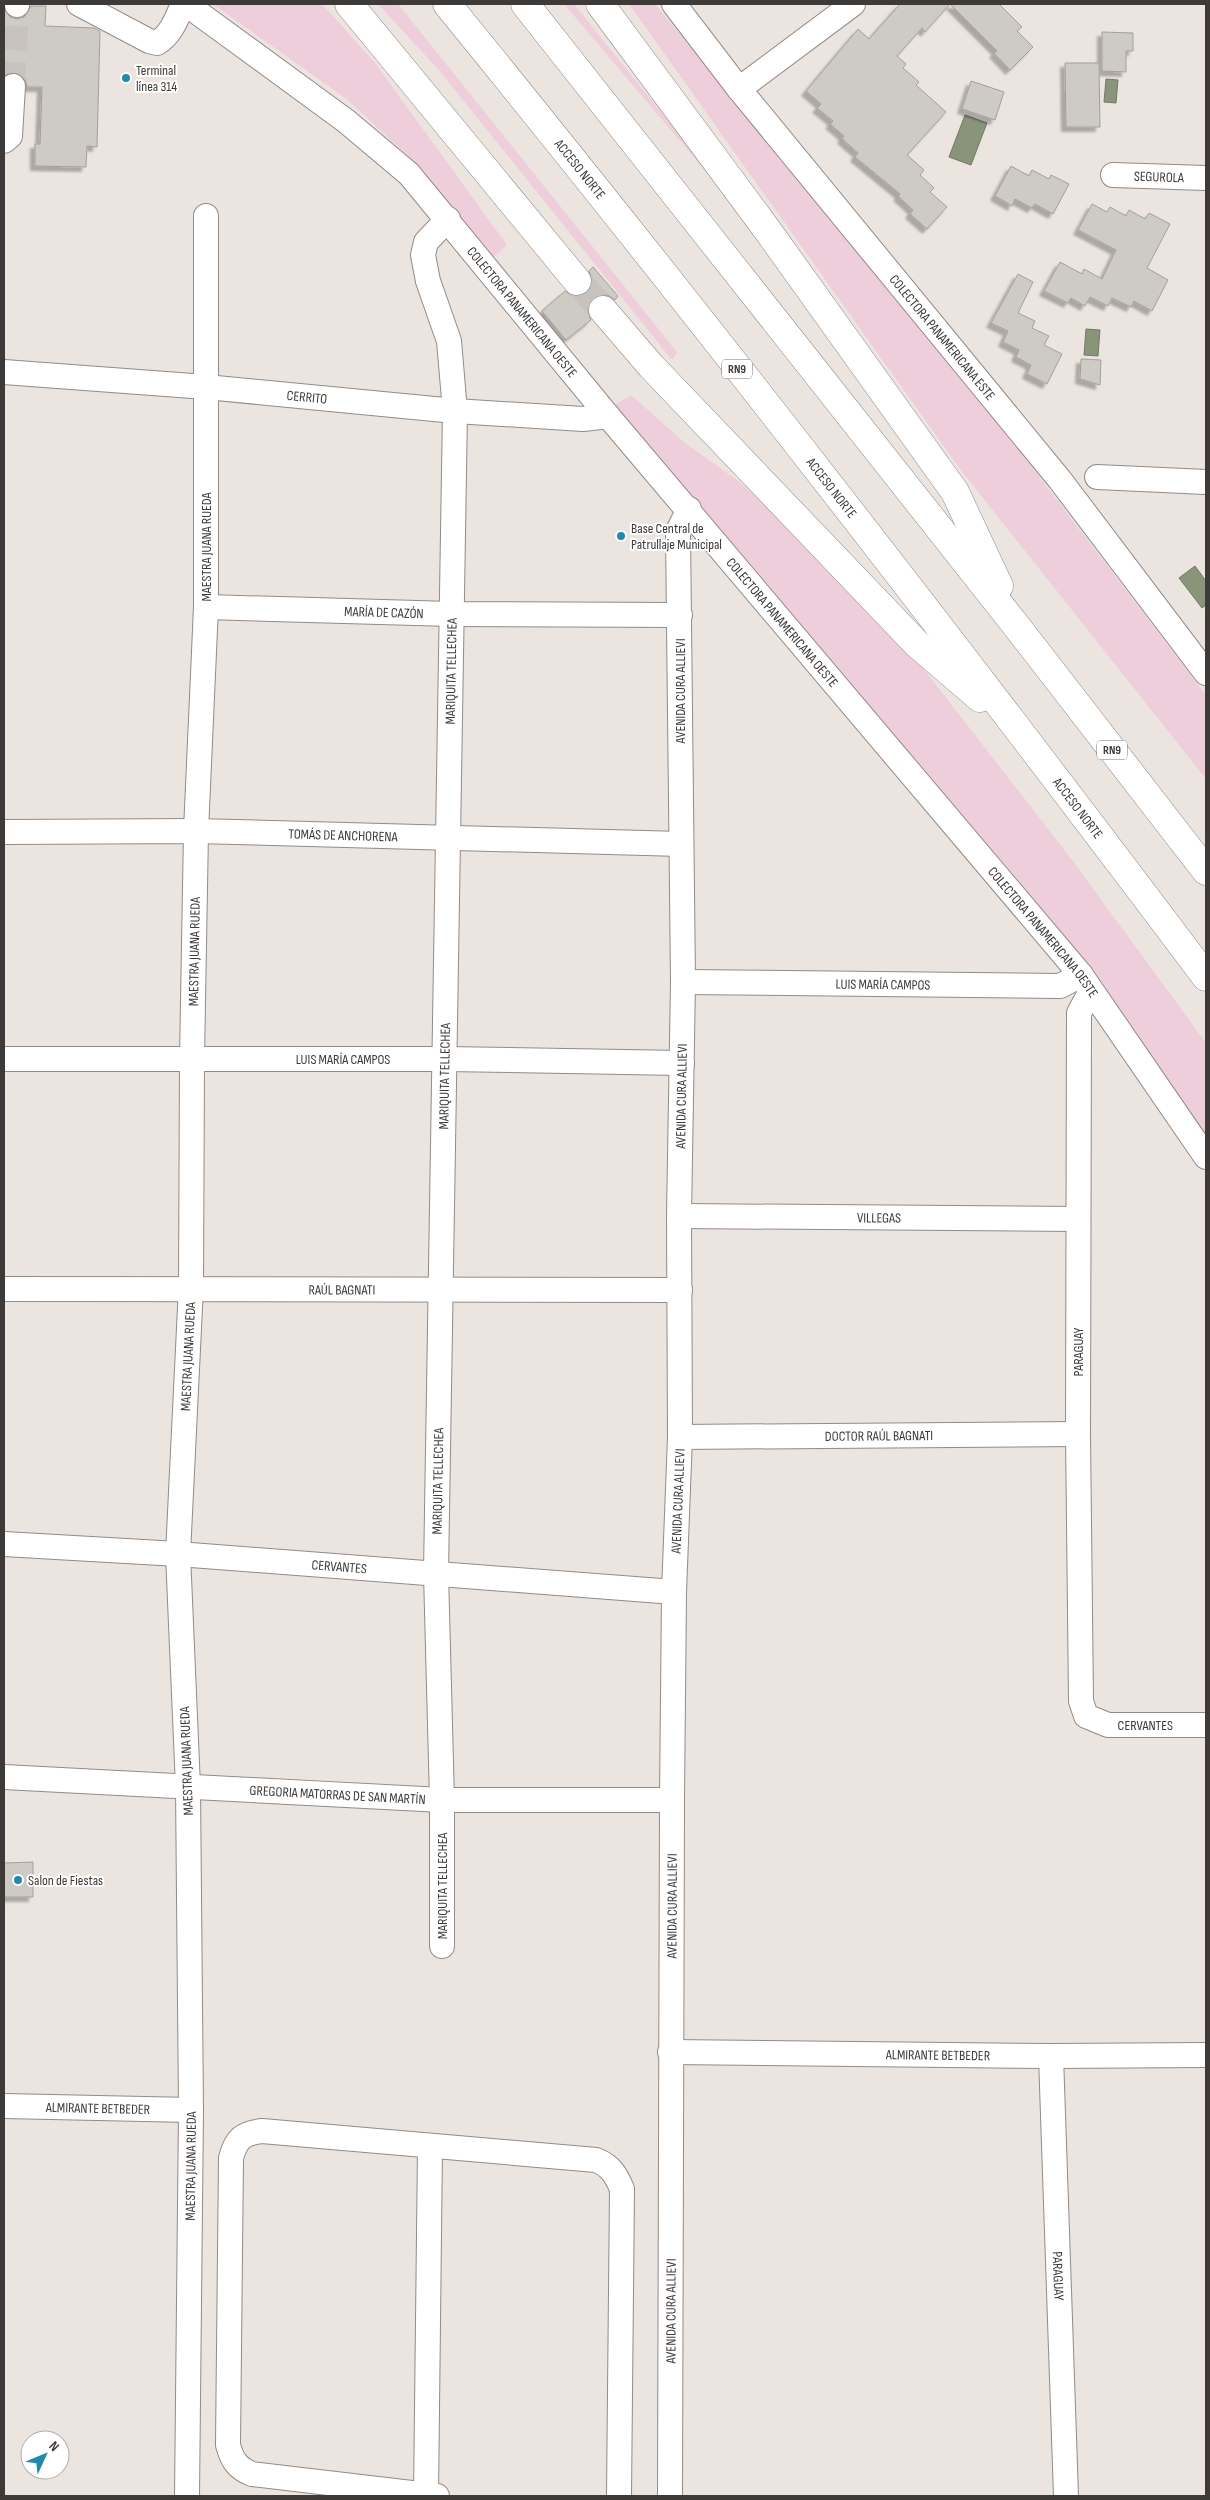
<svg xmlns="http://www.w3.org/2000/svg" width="1210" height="2500" font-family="'Sofia Sans Condensed',sans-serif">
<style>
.green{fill:#eecedb}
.water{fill:#899578;stroke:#727a65}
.building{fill:#cdcbc4;stroke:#a2a099;filter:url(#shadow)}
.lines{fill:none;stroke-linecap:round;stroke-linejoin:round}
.minor-tunnel{stroke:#c8c2be;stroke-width:24;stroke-dasharray:24 12;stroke-linecap:butt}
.highway-tunnel{stroke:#c8c2be;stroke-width:28;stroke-dasharray:28 14;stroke-linecap:butt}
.minor-casing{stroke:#928b87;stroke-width:26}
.highway-casing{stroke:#928b87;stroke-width:29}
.minor{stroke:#fff;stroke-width:24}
.highway{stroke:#fff;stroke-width:28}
.poi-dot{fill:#1b8cb1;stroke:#fff;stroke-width:2}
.labels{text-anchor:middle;stroke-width:4;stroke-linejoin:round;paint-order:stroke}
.shield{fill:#fff;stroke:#777574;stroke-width:1}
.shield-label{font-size:12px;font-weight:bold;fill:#3d3a38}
.poi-label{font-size:14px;fill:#3d3a38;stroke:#fff;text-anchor:start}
.street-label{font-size:14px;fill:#3d3a38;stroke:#fff}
</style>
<defs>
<filter id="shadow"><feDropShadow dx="-4.5" dy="4.5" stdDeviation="1" flood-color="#0004"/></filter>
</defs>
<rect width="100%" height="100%" fill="#ebe4df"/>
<path class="green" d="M213 4H322L375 63 507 245 494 257 413 161 348 100Z
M378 4H398L677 352 672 360 438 69Z
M564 4H574L759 234Z
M629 4H655L979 398 1206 695V779L960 469Z
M631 395 685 443 737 480 822 555 888 623 1072 860 1206 1043V1143L613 406Z"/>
<path class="water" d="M1106 79 1118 80 1116 103 1104 102Z
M965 115 987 123 971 165 949 157Z
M1086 329 1100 330 1098 356 1084 355Z
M1195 566 1206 581V605L1202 608 1179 578Z"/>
<path class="building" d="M900 4H950L925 32 922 28 897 56 906 64 903 68 919 82 916 85 946 112 907 155 924 170 920 175 934 188 930 192 947 207 927 229 910 214 913 210 898 196 900 194 855 157 858 153 842 139 844 136 830 124 833 121 817 108 821 104 806 91 858 29 869 39Z
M950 4H999L1022 27 1017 31 1033 47 1010 70 994 53 997 51Z
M31 6H46L45 26 94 28 100 31 97 147 87 146 86 167 35 166V144H40L42 87H27L25 79 14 72 4 76V7L10 17 17 19 24 17Z
M1102 32 1133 33V51H1126V72L1102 71Z
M1065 63H1099L1100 127H1066Z
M971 81 1004 92 995 120 962 109Z
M1011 166 1029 176 1032 170 1049 179 1051 175 1069 184 1053 214 1035 204 1032 208 1015 199 1012 206 995 196Z
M1092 204 1107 212 1110 207 1126 216 1129 210 1145 219 1149 213 1170 224 1147 268 1168 280 1152 311 1134 301 1131 307 1112 298 1108 306 1090 297 1085 306 1071 298 1068 303 1044 291 1060 262 1082 274 1084 269 1102 279 1116 250 1078 230Z
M593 267 618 296 615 300 608 295H601L593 298 588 305V312L591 320 566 340 542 311 565 291 571 295 579 296 587 293 591 287 592 279 589 271Z
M1018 274 1033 282 1018 313 1035 321 1032 328 1049 336 1044 345 1062 354 1047 384 1027 374 1031 365 1016 357 1019 350 1003 342 1008 331 991 323Z
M1081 359 1101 360 1100 385 1080 379Z
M33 1862V1897H4V1863Z"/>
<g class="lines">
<path class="minor-tunnel" d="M13 86 17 5"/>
<path class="highway-tunnel" d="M577 281 603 310"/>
<g class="minor-casing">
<g id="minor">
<path d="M17 4V5"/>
<path d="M79 4 149 41 157 43C171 35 177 18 183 4"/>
<path id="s1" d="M186 4 346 121 409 174 608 416 1081 975 1206 1157"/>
<path id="s2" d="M674 4 739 89 1060 480 1206 673"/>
<path d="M739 89 853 4"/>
<path d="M4 141 10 136 13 86"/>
<path id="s3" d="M1113 175 1206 178"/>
<path id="s4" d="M4 372 206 387 455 411 583 419 608 416"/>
<path d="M1097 477 1206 482"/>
<path id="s5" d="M206 607 451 614 680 615"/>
<path id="s6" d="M4 832 196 831 681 844"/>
<path id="s7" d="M683 982 1060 986 1081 975"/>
<path id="s8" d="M1091 991 1079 1013 1078 1434 1081 1701 1086 1716 1108 1725H1206"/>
<path id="s9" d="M4 1059H446L682 1063"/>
<path id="s10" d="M679 1216 1078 1219"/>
<path id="s11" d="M4 1289 680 1290"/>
<path id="s12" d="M680 1437 1078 1434"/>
<path id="s13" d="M4 1544 178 1554 674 1592"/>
<path id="s14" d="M4 1777 442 1800H672"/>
<path id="s15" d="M442 1946V1800L436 1573 455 411 449 341 428 281 423 255 426 242 448 219"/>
<path id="s16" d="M670 2052 1051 2056 1206 2055"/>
<path id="s17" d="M1051 2056 1066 2496"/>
<path id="s18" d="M4 2106 191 2110"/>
<path id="s19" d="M187 2496 191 2110 188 1787 178 1554 191 1287 192 1059 196 831 206 607V216"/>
<path d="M426 2496 430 2147"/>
<path d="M437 2496 252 2474C237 2468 232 2460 228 2445L231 2158C236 2139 243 2133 262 2131L596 2160C611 2166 616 2175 622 2189L619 2496"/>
<path id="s20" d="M670 2496 672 1800 674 1592 680 1437 679 1216 683 982 678 531 689 509"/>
</g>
</g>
<g class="highway-casing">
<g id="highway">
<path d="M349 4 577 281"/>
<path id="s21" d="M447 4C707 323 959 649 1206 977"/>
<path d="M525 4 1018 628 1206 871"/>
<path d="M600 4 768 231 955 492 999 586"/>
<path d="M603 310 651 366 917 644 980 698"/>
</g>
</g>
<use href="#minor" class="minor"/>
<use href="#highway" class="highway"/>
</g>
<g class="poi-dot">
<circle cx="126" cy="78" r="5"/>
<circle cx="621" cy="536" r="5"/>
<circle cx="18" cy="1880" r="5"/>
</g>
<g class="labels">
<g class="shield">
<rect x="722" y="359.5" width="30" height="19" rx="4"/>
<rect x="1097" y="740.5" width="30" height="19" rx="4"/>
</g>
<g class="shield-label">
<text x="737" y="373">RN9</text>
<text x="1112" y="754">RN9</text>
</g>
<g class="poi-label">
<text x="136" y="75">Terminal<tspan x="136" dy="16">línea 314</tspan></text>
<text x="631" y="533">Base Central de<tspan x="631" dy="16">Patrullaje Municipal</tspan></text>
<text x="28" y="1885">Salon de Fiestas</text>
</g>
<g class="street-label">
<text dy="5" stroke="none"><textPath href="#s21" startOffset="212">ACCESO NORTE</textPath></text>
<text dy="5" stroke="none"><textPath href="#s3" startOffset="46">SEGUROLA</textPath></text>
<text dy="5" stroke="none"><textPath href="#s1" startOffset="459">COLECTORA PANAMERICANA OESTE</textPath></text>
<text dy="5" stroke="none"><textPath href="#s2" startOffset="428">COLECTORA PANAMERICANA ESTE</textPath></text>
<text dy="5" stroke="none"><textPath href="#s4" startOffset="304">CERRITO</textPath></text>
<text dy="5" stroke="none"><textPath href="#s21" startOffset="618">ACCESO NORTE</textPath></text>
<text transform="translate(206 547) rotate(-90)" y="5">MAESTRA JUANA RUEDA</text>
<text dy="5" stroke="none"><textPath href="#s5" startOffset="178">MARÍA DE CAZÓN</textPath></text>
<text dy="5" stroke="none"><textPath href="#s1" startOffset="864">COLECTORA PANAMERICANA OESTE</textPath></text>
<text dy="5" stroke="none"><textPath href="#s15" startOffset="1275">MARIQUITA TELLECHEA</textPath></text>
<text transform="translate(680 691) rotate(-90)" y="5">AVENIDA CURA ALLIEVI</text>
<text dy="5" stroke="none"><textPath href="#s21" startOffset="1022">ACCESO NORTE</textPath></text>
<text dy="5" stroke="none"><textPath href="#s6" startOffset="339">TOMÁS DE ANCHORENA</textPath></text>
<text dy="5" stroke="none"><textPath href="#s1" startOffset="1269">COLECTORA PANAMERICANA OESTE</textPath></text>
<text dy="5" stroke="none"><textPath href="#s19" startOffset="1545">MAESTRA JUANA RUEDA</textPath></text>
<text dy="5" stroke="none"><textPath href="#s7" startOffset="200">LUIS MARÍA CAMPOS</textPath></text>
<text dy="5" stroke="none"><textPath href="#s9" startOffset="339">LUIS MARÍA CAMPOS</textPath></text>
<text dy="5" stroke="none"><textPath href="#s15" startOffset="870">MARIQUITA TELLECHEA</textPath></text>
<text dy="5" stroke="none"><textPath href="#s20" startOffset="1400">AVENIDA CURA ALLIEVI</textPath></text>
<text dy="5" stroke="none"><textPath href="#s10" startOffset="200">VILLEGAS</textPath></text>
<text dy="5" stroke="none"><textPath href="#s11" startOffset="338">RAÚL BAGNATI</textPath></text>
<text transform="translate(1078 1352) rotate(-90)" y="5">PARAGUAY</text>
<text dy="5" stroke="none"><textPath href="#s19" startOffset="1140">MAESTRA JUANA RUEDA</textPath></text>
<text dy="5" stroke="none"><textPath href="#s12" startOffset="199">DOCTOR RAÚL BAGNATI</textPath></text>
<text dy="5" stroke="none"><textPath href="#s15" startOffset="465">MARIQUITA TELLECHEA</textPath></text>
<text dy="5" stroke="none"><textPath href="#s20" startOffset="995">AVENIDA CURA ALLIEVI</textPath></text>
<text dy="5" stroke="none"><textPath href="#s13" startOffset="336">CERVANTES</textPath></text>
<text dy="5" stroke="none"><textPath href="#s8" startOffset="790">CERVANTES</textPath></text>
<text transform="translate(186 1761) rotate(-92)" y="5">MAESTRA JUANA RUEDA</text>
<text dy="5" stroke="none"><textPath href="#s14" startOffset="334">GREGORIA MATORRAS DE SAN MARTÍN</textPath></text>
<text transform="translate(442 1886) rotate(-90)" y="5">MARIQUITA TELLECHEA</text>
<text dy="5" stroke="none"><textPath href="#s20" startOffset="590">AVENIDA CURA ALLIEVI</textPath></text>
<text dy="5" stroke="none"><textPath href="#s16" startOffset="268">ALMIRANTE BETBEDER</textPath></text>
<text dy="5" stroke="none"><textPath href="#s18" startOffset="94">ALMIRANTE BETBEDER</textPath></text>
<text dy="5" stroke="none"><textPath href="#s19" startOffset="330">MAESTRA JUANA RUEDA</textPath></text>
<text dy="5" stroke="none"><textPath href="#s17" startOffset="220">PARAGUAY</textPath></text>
<text dy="5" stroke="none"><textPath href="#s20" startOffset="185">AVENIDA CURA ALLIEVI</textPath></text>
</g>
</g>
<rect width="1210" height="2500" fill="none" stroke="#3d3a38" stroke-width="10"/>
<g transform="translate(45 2455) rotate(46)"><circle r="24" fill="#ffffff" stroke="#b1b0af"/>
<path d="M0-4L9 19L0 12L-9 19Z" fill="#1b8cb1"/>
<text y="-8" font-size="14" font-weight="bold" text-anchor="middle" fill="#3d3a38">N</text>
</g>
</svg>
